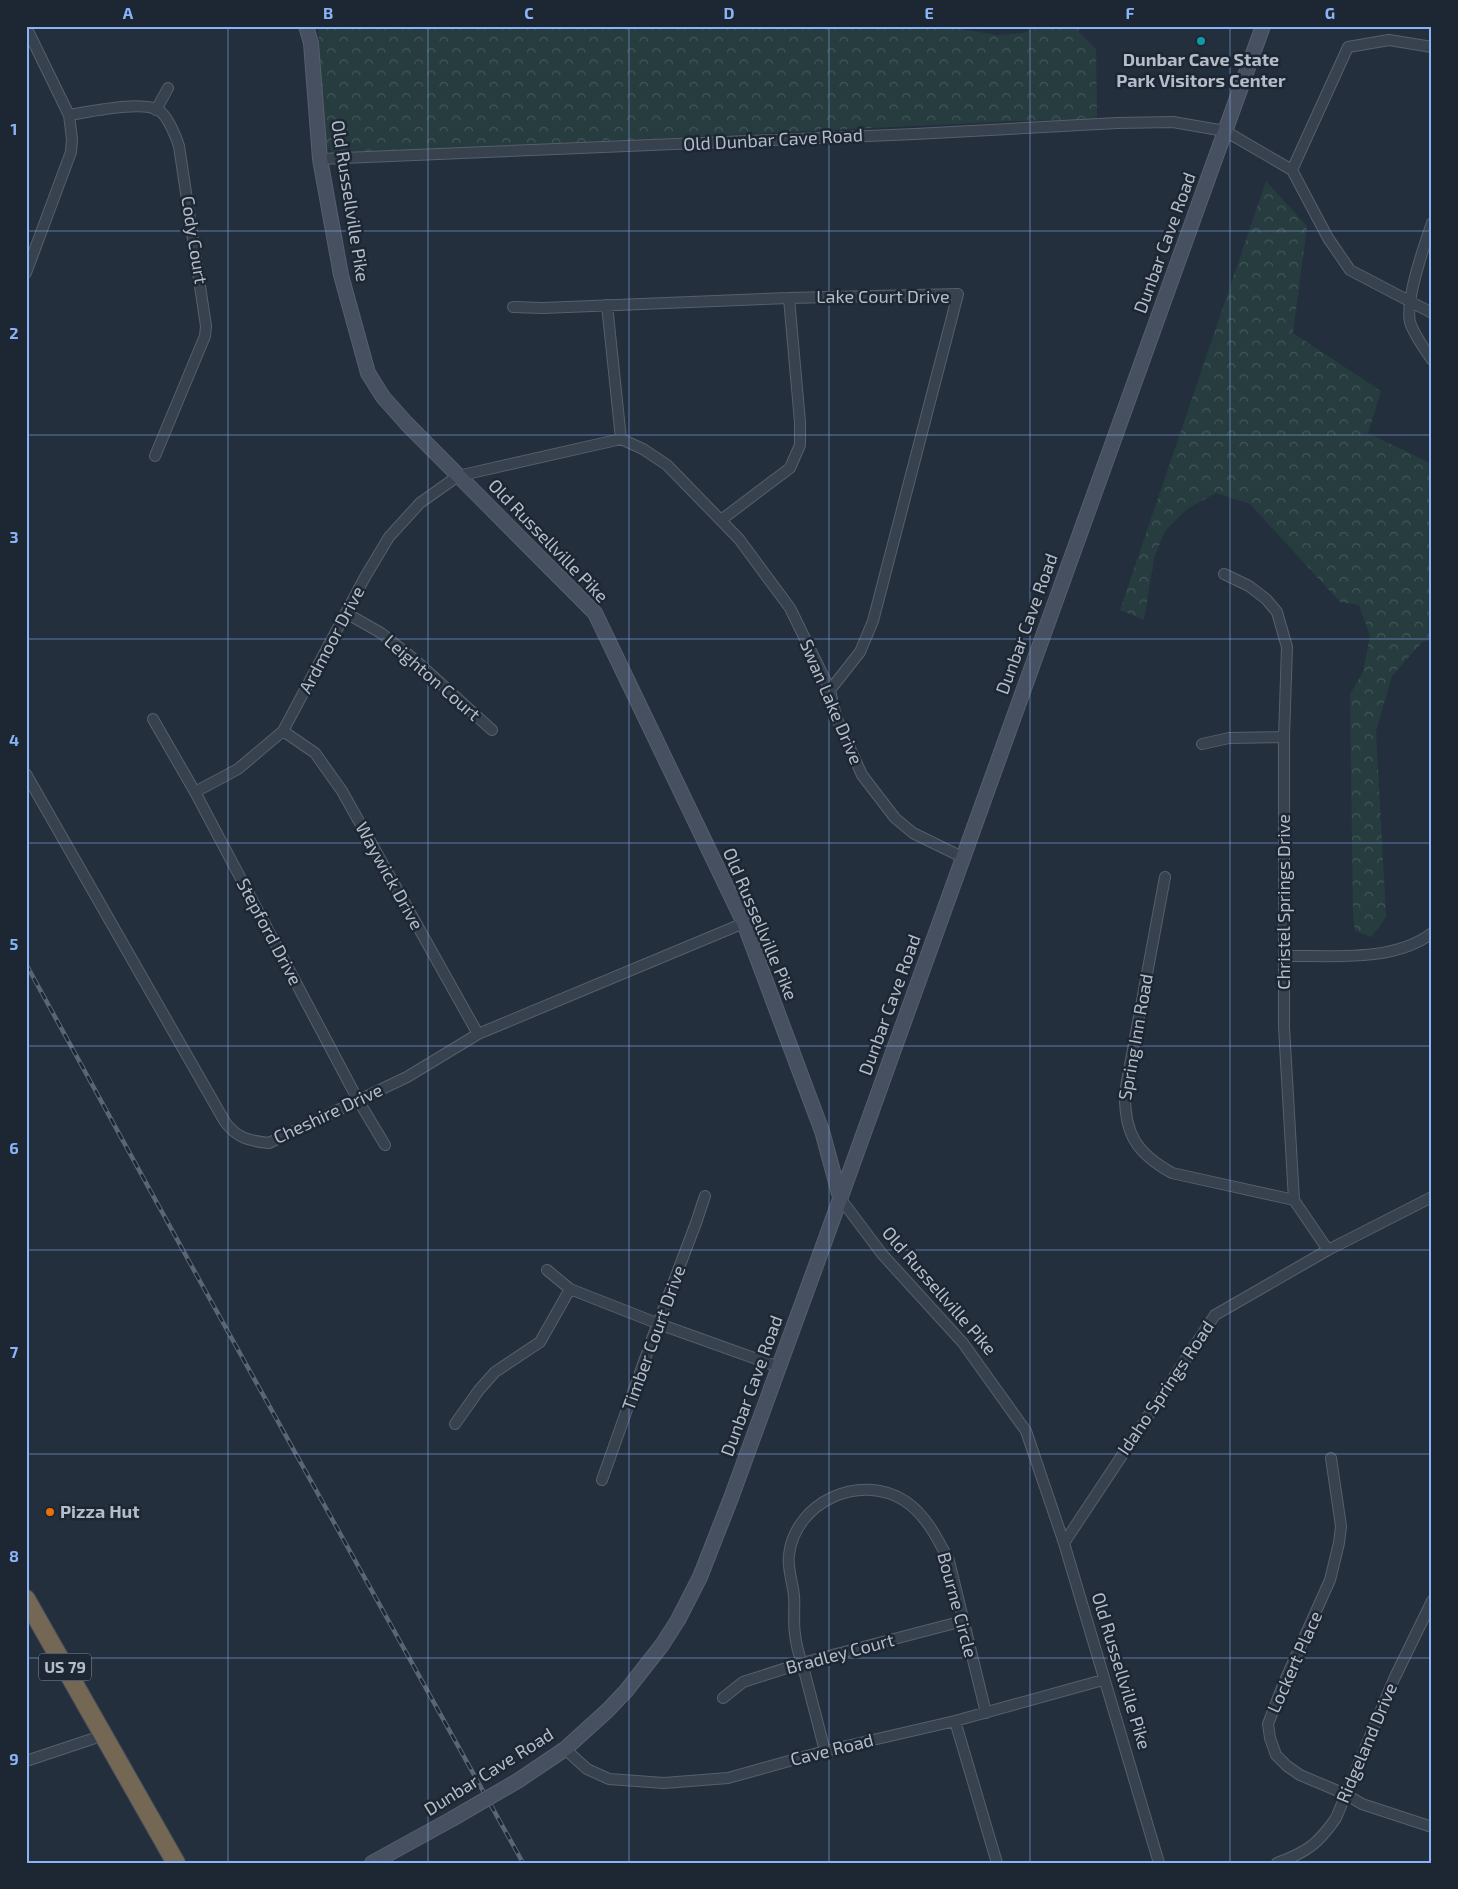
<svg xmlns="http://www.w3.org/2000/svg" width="1458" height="1889" font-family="'Exo 2',sans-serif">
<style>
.forest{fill:url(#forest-crowns)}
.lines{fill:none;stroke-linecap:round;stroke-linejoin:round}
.street-casing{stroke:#565f6c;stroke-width:12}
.secondary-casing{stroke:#565f6c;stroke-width:16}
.highway-casing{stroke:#434c59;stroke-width:20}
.street{stroke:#38414e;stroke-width:10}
.secondary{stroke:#465061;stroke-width:14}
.highway{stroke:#746855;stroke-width:18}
.rail-casing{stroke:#5a6575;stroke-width:4.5}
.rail{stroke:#1d2633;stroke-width:2.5;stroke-dasharray:8;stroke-linecap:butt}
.secondary-bridge-casing{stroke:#565f6c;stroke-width:16;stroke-linecap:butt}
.secondary-bridge{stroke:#465061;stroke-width:14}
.grid{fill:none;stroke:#8ab4f8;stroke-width:1;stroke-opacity:0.55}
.culture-dot{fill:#0f9aa8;stroke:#1d2633;stroke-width:2}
.food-dot{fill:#e8710a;stroke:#1d2633;stroke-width:2}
.labels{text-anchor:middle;stroke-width:5;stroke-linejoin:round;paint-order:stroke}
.shield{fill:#1d2633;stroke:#878f9c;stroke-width:1}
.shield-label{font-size:16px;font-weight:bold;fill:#b4bcc9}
.poi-label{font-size:18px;font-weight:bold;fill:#b4bcc9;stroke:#1d2633}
.street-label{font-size:18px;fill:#b4bcc9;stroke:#1d2633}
.neatline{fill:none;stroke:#8ab4f8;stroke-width:2}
.grid-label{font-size:16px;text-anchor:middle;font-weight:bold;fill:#8ab4f8}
</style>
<defs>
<pattern id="forest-crowns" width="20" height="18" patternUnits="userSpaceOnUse" patternTransform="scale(1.25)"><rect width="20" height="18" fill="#263c3f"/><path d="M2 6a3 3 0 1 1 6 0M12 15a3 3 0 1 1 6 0" fill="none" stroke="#435659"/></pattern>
</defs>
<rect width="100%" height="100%" fill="#242f3e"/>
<path class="forest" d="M318 26H945L996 35 1024 33 1038 26H1081L1079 32 1096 49 1097 120 1018 121 334 154 325 144Z
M1266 181 1307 226 1293 333 1381 391 1368 433 1432 464V639L1422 642 1392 676 1376 731 1386 917 1371 937 1355 931 1353 913 1350 694 1363 672 1370 636 1359 605 1340 602 1250 504 1216 493 1187 509 1165 531 1154 558 1144 620 1120 610Z"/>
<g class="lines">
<g class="street-casing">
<path id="street" d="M26 27 69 115 72 139 71 152 26 273
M156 110 168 88
M69 115C89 112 146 99 161 112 168 118 176 136 179 146L206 326 205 336 155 456
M320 159 915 134 1117 123 1173 122 1225 131 1292 170 1328 238 1350 270 1432 313
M1292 170 1348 47 1389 40 1432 47
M1432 223C1424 246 1405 300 1410 322 1414 335 1424 348 1432 360
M607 305 621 439
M513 307 543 308 789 298 958 294 873 621 860 652 830 690
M721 520 790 468 800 445V422L789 298
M1224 574 1249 586 1266 599 1277 612 1287 647 1284 737V1027L1294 1200 1328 1250
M346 613 381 633 414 659 492 730
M153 719 195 792 358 1100 385 1145
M283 731 315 753 342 791 478 1034
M1202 744 1229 738 1284 737
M26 774 225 1122C237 1138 249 1141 269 1143L407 1077 478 1034 744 923
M195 792 238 769 283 731 365 577 389 537 420 503 458 476 621 439 643 449 667 465 739 539 790 608 830 690 836 717 862 775 895 818 913 833 962 857
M1165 877 1125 1092C1124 1133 1136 1153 1172 1173L1294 1200
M1284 956C1330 955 1393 963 1432 933
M840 1198 882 1254 963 1343 1026 1431 1064 1543 1159 1863
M547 1270 570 1289 659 1324 779 1367
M455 1424 479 1390 495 1372 540 1342 570 1289
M1331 1458 1341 1526 1339 1543 1330 1580 1283 1685 1268 1724 1270 1738 1276 1755 1287 1766 1300 1775 1345 1794 1362 1804 1432 1827
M602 1480 652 1339 696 1223 705 1196
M1064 1543 1215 1315 1328 1250 1432 1197
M723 1698 743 1682 802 1663 963 1621
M955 1721 997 1863
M565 1749 587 1769 609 1779 664 1783 728 1778 825 1751 955 1721 1103 1680
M825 1751C818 1725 812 1700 805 1674 801 1661 796 1647 795 1634 793 1621 795 1608 794 1596 793 1583 787 1568 789 1555 795 1502 860 1472 905 1501 926 1515 938 1539 949 1561L986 1713
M26 1761 104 1735
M1277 1863C1307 1852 1318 1844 1336 1818L1394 1679 1432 1601"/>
</g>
<g class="secondary-casing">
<path id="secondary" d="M306 26 311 43 320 159 341 275 368 373 383 397 407 424 595 613 744 923 822 1131 840 1197
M519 1780 565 1749 608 1710 626 1691 662 1645 678 1620 700 1577 731 1498 822 1249 1263 26
M372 1863 452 1819"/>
</g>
<g class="highway-casing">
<path id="highway" d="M26 1599 176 1863"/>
</g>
<use href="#street" class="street"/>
<use href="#secondary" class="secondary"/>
<use href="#highway" class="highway"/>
<g class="rail-casing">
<path id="rail" d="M26 964 201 1283 523 1863"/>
</g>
<use href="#rail" class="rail"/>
<g class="secondary-bridge-casing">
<path id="secondary-bridge" d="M452 1819 519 1780"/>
</g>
<use href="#secondary-bridge" class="secondary-bridge"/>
</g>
<path class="grid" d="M228 26V1863M428 26V1863M629 26V1863M829 26V1863M1030 26V1863M1230 26V1863M26 231H1432M26 435H1432M26 639H1432M26 843H1432M26 1046H1432M26 1250H1432M26 1454H1432M26 1658H1432"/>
<circle class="culture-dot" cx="1201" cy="41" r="5"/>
<circle class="food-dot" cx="50" cy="1512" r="5"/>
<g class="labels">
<rect class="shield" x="39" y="1653.5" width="52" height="27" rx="4"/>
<g class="shield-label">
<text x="65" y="1673">US 79</text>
</g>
<g class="poi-label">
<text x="1201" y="66">Dunbar Cave State<tspan x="1201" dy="21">Park Visitors Center</tspan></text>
<text x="60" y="1518" text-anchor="start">Pizza Hut</text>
</g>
<g class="street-label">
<text transform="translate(773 140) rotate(-3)" y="6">Old Dunbar Cave Road</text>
<text transform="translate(350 201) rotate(81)" y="6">Old Russellville Pike</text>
<text transform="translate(194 240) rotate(81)" y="6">Cody Court</text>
<text transform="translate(1165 243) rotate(-70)" y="6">Dunbar Cave Road</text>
<text x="883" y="303">Lake Court Drive</text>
<text transform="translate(548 541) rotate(46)" y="6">Old Russellville Pike</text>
<text transform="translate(1027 624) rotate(-70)" y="6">Dunbar Cave Road</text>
<text transform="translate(332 640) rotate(-62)" y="6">Ardmoor Drive</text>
<text transform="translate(432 678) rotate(41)" y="6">Leighton Court</text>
<text transform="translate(831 702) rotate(67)" y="6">Swan Lake Drive</text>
<text transform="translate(389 876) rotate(61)" y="6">Waywick Drive</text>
<text transform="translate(1284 902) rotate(-90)" y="6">Christel Springs Drive</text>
<text transform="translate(760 924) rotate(67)" y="6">Old Russellville Pike</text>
<text transform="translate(269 932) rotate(62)" y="6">Stepford Drive</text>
<text transform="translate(890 1005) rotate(-70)" y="6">Dunbar Cave Road</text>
<text transform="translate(1136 1037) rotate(-80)" y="6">Spring Inn Road</text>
<text transform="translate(328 1114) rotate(-25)" y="6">Cheshire Drive</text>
<text transform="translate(939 1291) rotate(49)" y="6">Old Russellville Pike</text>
<text transform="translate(654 1338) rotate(-70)" y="6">Timber Court Drive</text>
<text transform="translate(752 1386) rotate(-70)" y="6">Dunbar Cave Road</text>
<text transform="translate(1166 1388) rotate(-56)" y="6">Idaho Springs Road</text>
<text transform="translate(957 1605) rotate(75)" y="6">Bourne Circle</text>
<text transform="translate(840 1654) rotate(-15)" y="6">Bradley Court</text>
<text transform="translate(1295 1662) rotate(-66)" y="6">Lockert Place</text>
<text transform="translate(1121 1671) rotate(73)" y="6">Old Russellville Pike</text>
<text transform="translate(1367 1743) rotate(-67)" y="6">Ridgeland Drive</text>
<text transform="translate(832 1750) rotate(-14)" y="6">Cave Road</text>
<text transform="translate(489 1772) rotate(-32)" y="6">Dunbar Cave Road</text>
</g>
</g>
<rect width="1458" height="1889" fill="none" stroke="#1d2633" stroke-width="55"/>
<rect x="28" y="28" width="1402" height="1834" class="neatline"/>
<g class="grid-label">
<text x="128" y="19">A</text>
<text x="328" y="19">B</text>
<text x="529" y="19">C</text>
<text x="729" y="19">D</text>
<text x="929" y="19">E</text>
<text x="1130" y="19">F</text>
<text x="1330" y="19">G</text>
<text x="14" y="135">1</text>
<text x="14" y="339">2</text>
<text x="14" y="543">3</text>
<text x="14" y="746">4</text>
<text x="14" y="950">5</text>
<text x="14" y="1154">6</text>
<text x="14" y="1358">7</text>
<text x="14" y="1562">8</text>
<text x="14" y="1765">9</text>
</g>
</svg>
